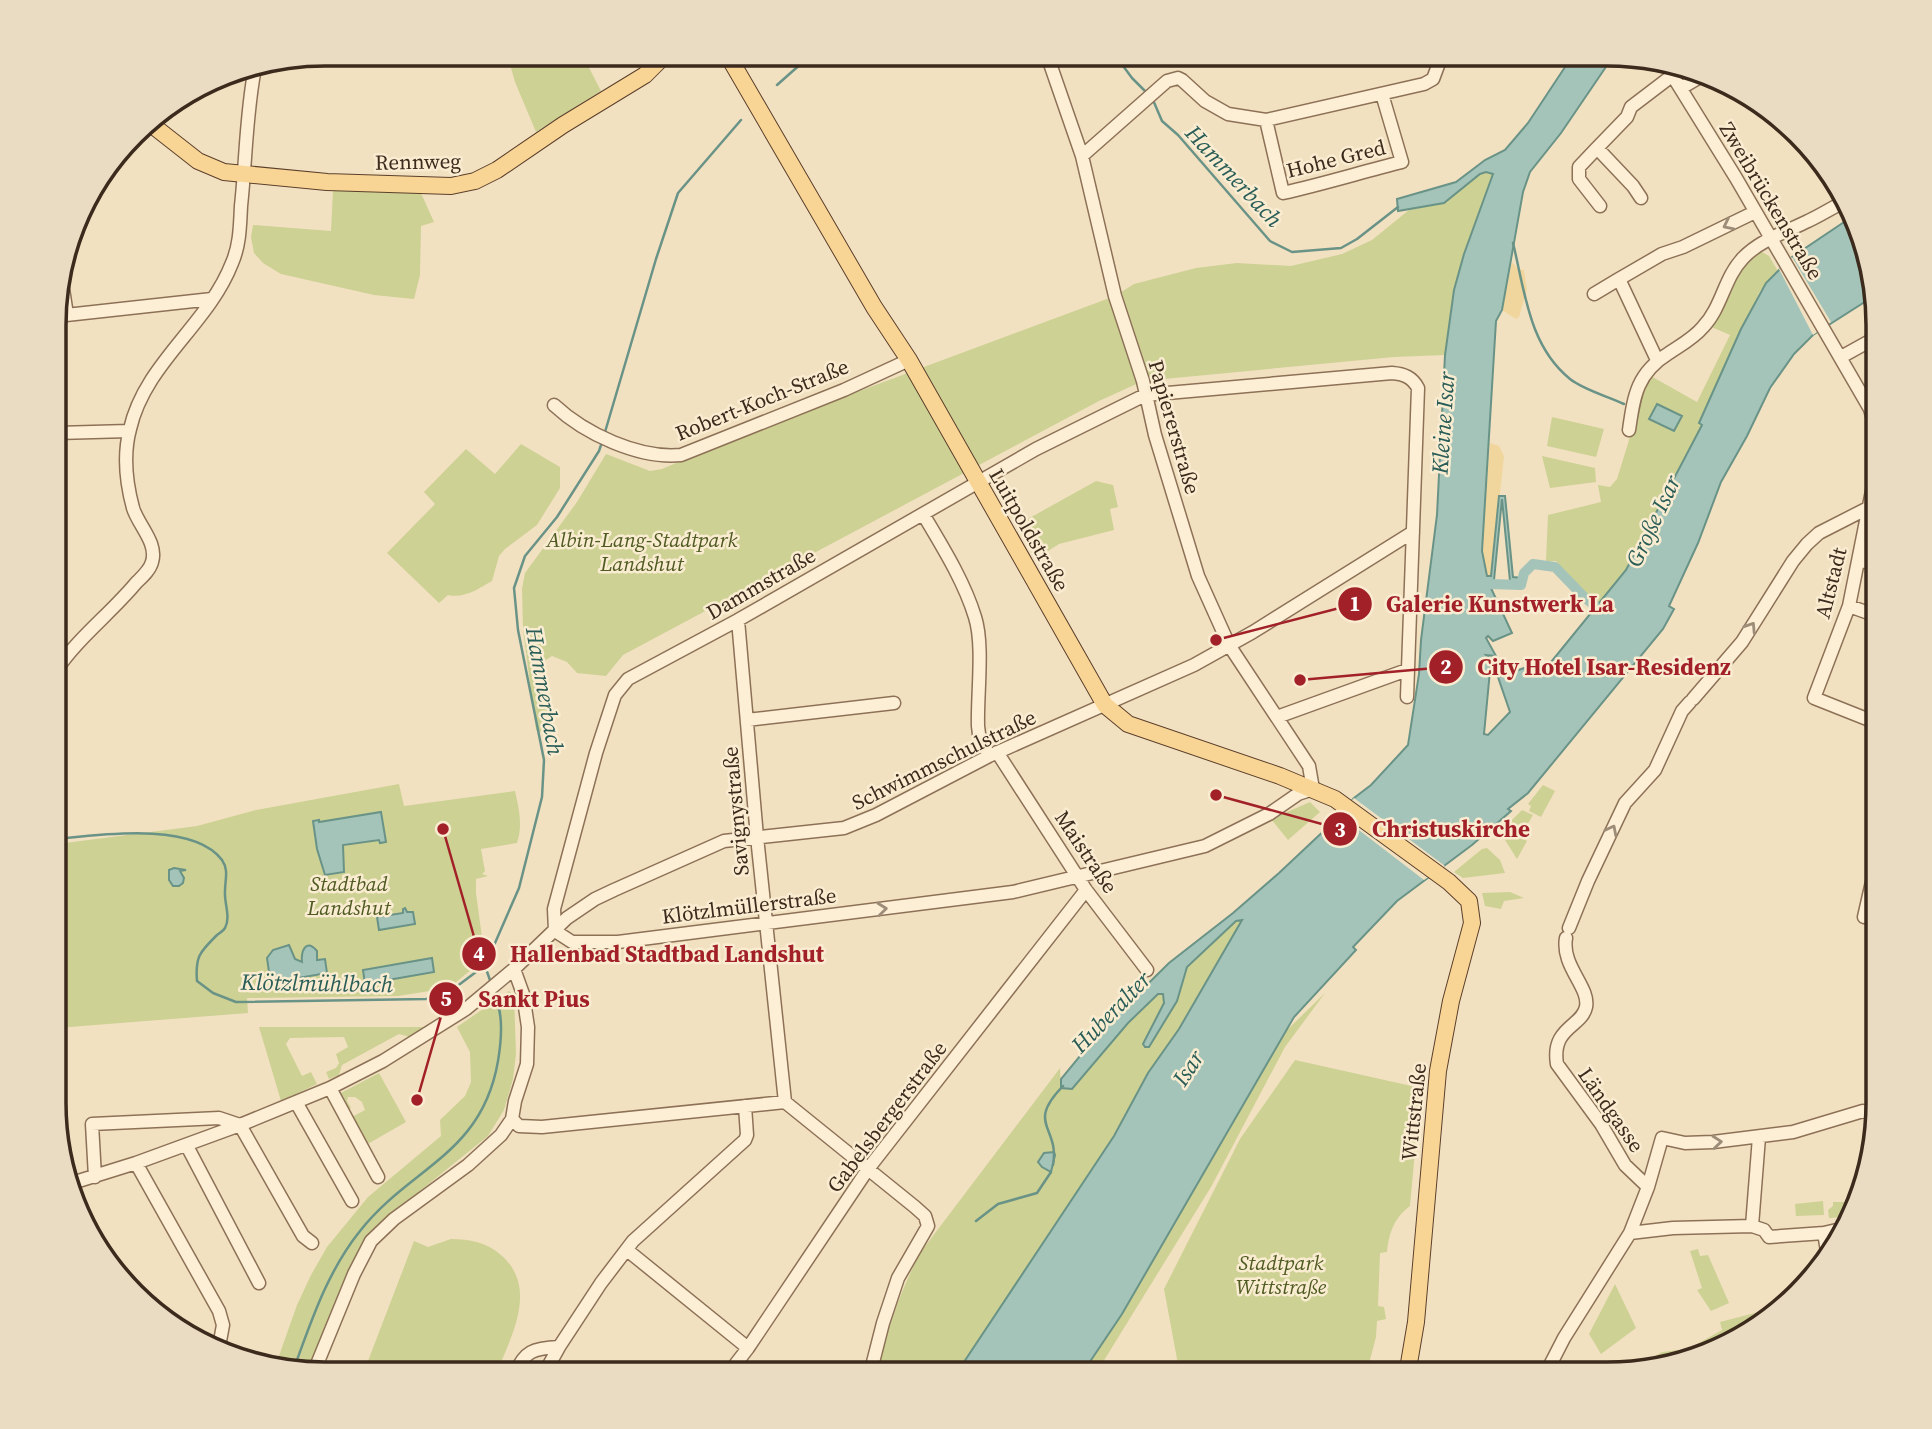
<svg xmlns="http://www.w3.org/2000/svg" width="1932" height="1429" font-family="'Source Serif 4',serif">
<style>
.green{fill:#cdd194}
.sand{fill:#f0d69c}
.water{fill:#a4c4b9;stroke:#6a9387;stroke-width:2}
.pier{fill:#f2e1c1}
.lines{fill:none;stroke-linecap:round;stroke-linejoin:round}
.stream{stroke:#6a9387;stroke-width:2.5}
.canal{stroke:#a4c4b9;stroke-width:10}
.minor-casing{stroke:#8d7157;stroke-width:15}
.major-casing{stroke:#5b3f2b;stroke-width:18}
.minor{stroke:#fcefd5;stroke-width:12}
.major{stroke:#f9d595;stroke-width:16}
.oneway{stroke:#9c8c78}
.labels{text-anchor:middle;stroke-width:5;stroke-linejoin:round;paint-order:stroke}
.street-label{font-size:21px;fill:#3c2a1c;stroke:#f9ecd1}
.park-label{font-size:21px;font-style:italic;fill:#4e5a21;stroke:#f9ecd1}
.water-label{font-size:23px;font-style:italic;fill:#2a5d57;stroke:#f9ecd1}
.rim{fill:none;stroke:#3c2a1c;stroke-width:3.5}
.leader{fill:none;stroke:#a22128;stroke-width:2.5}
.callout-dot{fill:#a22128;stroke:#f9ecd1;stroke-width:2.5}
.mark-label{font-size:21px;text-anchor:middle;font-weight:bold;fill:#fff}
.callout-label{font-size:23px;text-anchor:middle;font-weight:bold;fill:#a22128;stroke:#f9ecd1;stroke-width:5;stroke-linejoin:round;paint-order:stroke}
</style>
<rect width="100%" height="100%" fill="#f2e1c1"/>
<path class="green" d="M507 54H582L601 91 536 132 515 82Z
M1486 172 1493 174 1464 254 1454 290 1445 355 1394 357 1143 381 1099 401 623 655 606 676 577 673 567 662 552 656 543 662 553 737 536 730 523 629 522 589 525 573 577 502 606 454 650 471 662 469 757 429 1115 296 1134 284 1196 268 1237 263 1291 266 1342 254 1372 240 1409 210 1444 203 1480 174Z
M333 190 421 193 434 222 421 226 420 275 414 299 374 295 281 274 263 263 254 253 251 237 253 225 331 231Z
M1762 252 1769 256 1779 273 1766 283 1759 293 1700 423 1702 425 1626 570 1598 605 1579 590 1556 561H1546L1548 515 1601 502 1598 485 1610 487 1617 479 1649 375 1697 402 1730 335 1707 325C1711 320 1718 315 1722 309 1737 288 1736 264 1762 252Z
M1552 417 1604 429 1596 457 1547 446Z
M521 444 560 467V488L537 525 505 549 499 556 492 581C480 588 464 599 448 595L439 603 387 553 435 504 424 492 466 449 495 474Z
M1542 456 1595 468 1596 482 1550 488Z
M1096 481 1113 485 1118 507 1110 509 1114 530 1059 544 1048 551 1042 541 1030 547 1017 525Z
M399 784 404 806 515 791C519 808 523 826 517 843L481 849 485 871 482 874 488 876 476 879V893L483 945 478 964 449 988 398 996 247 998 248 1013 57 1028V844L197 826 256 810Z
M1543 785 1555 791 1541 817 1529 811 1531 806 1528 804Z
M1310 802 1320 812 1288 840 1271 819Z
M1522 810 1533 815 1520 837 1527 841 1517 859 1500 832Z
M1487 848 1500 860 1505 873 1463 878 1454 872 1482 849Z
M1510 892 1524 898 1504 901 1501 909 1485 906 1482 893Z
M1242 920 1179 1029 1148 1073 1114 1136 956 1374H876C886 1332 900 1292 920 1253L1054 1076 1060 1068 1061 1088 1072 1089 1128 1023 1158 994H1163L1164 1003 1143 1044 1149 1047 1177 1001 1187 967 1236 921Z
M509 991 514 995 516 1054 513 1079 504 1110 488 1136 395 1211 367 1239 349 1273 306 1374 275 1367 297 1305 311 1275 327 1247 368 1197 441 1136 440 1120 465 1096 471 1082 470 1052 457 1027Z
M1325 993 1285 1047 1211 1187 1095 1375H1081L1122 1314 1287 1030Z
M259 1027H424L410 1037 399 1034 342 1065 339 1075 329 1079 326 1072 336 1068 339 1063 336 1054 348 1047 344 1037 290 1038 286 1044 302 1076 311 1072 317 1084 281 1101Z
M1295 1060 1416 1087 1420 1095 1410 1206C1394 1218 1389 1233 1387 1252L1380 1253 1378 1306 1384 1307 1386 1319 1377 1321 1376 1337 1366 1375H1180L1164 1289 1240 1139Z
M379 1073 406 1122 366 1145 350 1118 365 1110 362 1102 355 1097H348L347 1101 351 1108 346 1111 337 1095Z
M1823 1201 1824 1215 1796 1216 1795 1204Z
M1833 1202H1849L1851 1211 1846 1214 1845 1217 1829 1218 1828 1210 1833 1206Z
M451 1239C470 1239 486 1242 501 1255 539 1288 511 1337 496 1374H363L414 1241 428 1247Z
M1698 1249 1700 1256 1708 1255 1729 1303 1711 1311 1697 1290 1702 1288 1690 1251Z
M1615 1284 1636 1328 1601 1354 1589 1334Z
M1774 1308 1727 1347 1639 1366 1662 1352 1688 1349 1722 1330 1720 1322Z"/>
<path class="sand" d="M1512 262 1518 269 1524 270 1527 289 1519 317 1516 319 1502 310Z
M1490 443 1499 446 1504 456 1491 577 1487 576 1482 551Z"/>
<path class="water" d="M1573 55H1614L1561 133 1530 172 1523 192 1502 310 1496 321 1482 551 1487 576H1491L1499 496H1505L1513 577 1522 578V582L1510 581 1502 499 1494 580H1491L1490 586 1512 633 1493 641 1488 636 1486 638 1496 656 1486 655 1491 660 1484 734 1488 735 1510 712 1498 677 1536 664 1547 667 1626 570 1702 425 1699 423 1741 329 1766 283 1792 257 1853 216 1874 296 1813 335 1794 354 1770 388 1747 436 1721 482 1698 543 1669 606 1674 609 1663 629 1528 793 1508 809 1511 811 1472 845 1397 901 1353 947 1356 950 1294 1017 1122 1314 1081 1375 956 1374 1114 1136 1148 1073 1179 1029 1242 920 1236 921 1187 967 1177 1001 1149 1047H1145L1143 1044 1164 1003 1163 994H1158L1128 1023 1072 1089 1061 1088V1079L1103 1028 1169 963 1233 913 1279 873 1329 826 1354 798 1371 785 1408 745 1419 674 1421 640 1437 515 1445 355 1454 290 1464 254 1493 174 1486 172 1480 174 1444 203 1398 211 1397 199 1456 182 1485 160 1505 150 1528 123Z
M1657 404 1682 416 1674 431 1649 419Z
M381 812 386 842 380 843 379 840 343 845 344 872 325 875 317 849 313 821 319 820V822Z
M174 868 186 870 180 871 184 878 183 883 179 886H173L169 880V870Z
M405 908 407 912H413L415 924 379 930 377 917 403 913V909Z
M289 945 295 959 302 962C301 953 305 937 317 951V960L325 959 327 973 287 980 275 979 269 972 267 958 273 950Z
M432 958 434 972 365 984 363 970Z
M1054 1152 1055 1155 1051 1172 1042 1167 1038 1162 1044 1153Z"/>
<path class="pier" d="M1792 257 1831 322 1813 335 1779 269Z
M1354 798 1445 866 1424 880 1338 814Z"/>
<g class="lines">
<path class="stream" d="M1115 55 1132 78 1146 92
M777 85 812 54
M1153 100 1162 121 1178 135 1270 241 1292 252 1341 248 1357 239 1398 207
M1513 243C1525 292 1529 346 1570 379 1584 390 1607 396 1624 404
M605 432 656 259 678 193 741 120
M57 839C98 835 193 821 222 860 229 870 225 880 225 891 224 903 231 917 225 928 223 931 220 933 217 935 200 952 195 956 197 981L213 993 236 1002 426 999 448 993 484 966
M491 983 485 966 519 888 542 797 544 760 518 630 514 588 525 556 557 517 599 451 602 442
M1053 1165C1060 1126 1025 1125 1063 1086
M976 1221 998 1204 1037 1193 1051 1172
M293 1371C311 1322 327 1272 360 1231 410 1167 482 1155 498 1061 502 1037 503 1015 495 993"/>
<path class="canal" d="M1490 584 1521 585 1524 573 1533 564 1555 567 1583 596 1596 607"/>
<g class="minor-casing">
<path id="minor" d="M1666 65 1736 178 1870 409 1876 430 1875 476 1849 606 1814 698 1877 723
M1681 88 1705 74
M1266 120 1283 193C1323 184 1362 172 1402 162L1382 94
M1597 148 1579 167V179L1600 206
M1082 156 1167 81 1178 78 1182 80 1205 101 1228 114 1266 120 1424 84 1433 79 1442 55
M1641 198 1633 186 1597 148 1627 117 1631 107 1673 75
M61 276 67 315
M1594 294 1619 279
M57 316 212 299
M1841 357 1877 337
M1657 360 1619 279 1662 254 1683 247 1755 212
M554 405C585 434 639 459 681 455L844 390 909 360
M1629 430C1634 395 1637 373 1669 353 1681 345 1694 338 1703 327 1722 307 1724 278 1743 258 1760 240 1786 232 1808 221 1821 215 1833 207 1846 201
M57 433 129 431
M923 514C942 546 964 581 975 617 984 645 977 695 978 726L979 734 989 756
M1858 561 1877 562
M1849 606 1877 616
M738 620 757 837 785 1102 915 1207 925 1216 928 1226 898 1278 883 1323 870 1374
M57 669C79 637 111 613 136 583 142 577 150 570 152 562 158 543 138 525 133 508 126 482 123 455 130 429 145 363 208 325 232 263 240 245 240 225 241 206 246 160 246 113 255 68
M1693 699 1742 642 1793 561 1807 544 1819 533 1868 508
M1277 717 1407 670
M747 720 894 703
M997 752 1086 890 1147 970
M1864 917 1877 860
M1569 928 1588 881 1625 803 1655 770 1682 711 1690 702
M555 931 572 942H618L1013 892 1205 846 1269 814 1298 794 1313 789 1309 766 1229 645 1198 576 1155 435 1143 381 1115 296 1082 156 1047 55
M555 931 554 909 596 753 615 695 628 679 738 620 1036 449 1145 395 1392 373C1404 374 1412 377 1418 388L1407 697
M1566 938C1561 966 1590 987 1586 1007 1582 1027 1551 1027 1557 1064L1601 1124 1625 1165 1648 1187
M330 1088 378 1177
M296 1102 352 1201
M512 1119 519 1126 542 1127 785 1102
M187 1146 259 1283
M136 1163 219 1311 223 1325 218 1352
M95 1177 92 1124 219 1118 240 1125 303 1236 312 1243
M72 1183 136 1163 240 1125 330 1088 383 1061 466 1009 514 969 567 918 595 899 614 890 724 841 844 828 876 815 989 756 1194 665 1253 632 1413 532
M1752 1226 1759 1137
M1630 1233 1673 1228 1752 1226 1764 1230 1769 1237 1824 1233 1845 1228
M1824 1233 1828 1257
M627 1250 748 1348
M313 1374 354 1274 371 1241 394 1219 468 1165 501 1135 512 1119 515 1101 527 1064 528 1027 523 994 514 969
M515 1374C524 1351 534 1348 559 1347
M544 1374 559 1347 601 1283 633 1241 745 1140 747 1135 745 1106
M728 1374 748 1348 868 1169 1086 890
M1545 1375 1564 1338 1630 1233 1648 1187 1662 1138 1685 1143 1713 1142 1793 1132 1863 1111 1877 1116"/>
</g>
<g class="major-casing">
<path id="major" d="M727 54 874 307 909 360 1105 705 1128 724 1280 776 1335 799 1449 882 1469 901 1472 923 1451 1001 1438 1071 1416 1322 1407 1375
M147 121 198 161 224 172 327 182 451 186 475 181 497 170 563 125 645 75 666 54"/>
</g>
<use href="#minor" class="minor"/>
<use href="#major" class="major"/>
</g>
<defs><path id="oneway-chevron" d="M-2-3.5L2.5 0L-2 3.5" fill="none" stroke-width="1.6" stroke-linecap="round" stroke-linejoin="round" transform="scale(1.75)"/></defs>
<g class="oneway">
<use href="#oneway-chevron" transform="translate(1728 225) rotate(154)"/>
<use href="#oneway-chevron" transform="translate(1751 627) rotate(-57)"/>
<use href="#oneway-chevron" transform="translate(1612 830) rotate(-63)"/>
<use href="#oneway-chevron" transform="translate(882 909) rotate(-6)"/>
<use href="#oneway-chevron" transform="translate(1717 1142) rotate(-5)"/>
</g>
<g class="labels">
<g class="street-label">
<text transform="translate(1336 159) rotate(-14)" y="7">Hohe Gred</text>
<text transform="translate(418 162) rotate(-1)" y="7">Rennweg</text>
<text transform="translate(1771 201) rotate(59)" y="7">Zweibrückenstraße</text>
<text transform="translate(762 400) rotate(-22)" y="7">Robert-Koch-Straße</text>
<text transform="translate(1174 427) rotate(74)" y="7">Papiererstraße</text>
<text transform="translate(1029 530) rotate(60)" y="7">Luitpoldstraße</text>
<text transform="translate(1831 583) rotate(-76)" y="7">Altstadt</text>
<text transform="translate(761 584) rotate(-30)" y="7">Dammstraße</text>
<text transform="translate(944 760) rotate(-26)" y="7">Schwimmschulstraße</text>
<text transform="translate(736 811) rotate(-95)" y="7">Savignystraße</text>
<text transform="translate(1086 852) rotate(56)" y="7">Maistraße</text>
<text transform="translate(749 906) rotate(-7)" y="7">Klötzlmüllerstraße</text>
<text transform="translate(1611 1110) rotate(55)" y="7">Ländgasse</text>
<text transform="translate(1414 1112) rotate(-84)" y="7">Wittstraße</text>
<text transform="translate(887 1117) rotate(-53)" y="7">Gabelsbergerstraße</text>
</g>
<g class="park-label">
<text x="642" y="547">Albin-Lang-Stadtpark<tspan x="642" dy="24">Landshut</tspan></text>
<text x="349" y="891">Stadtbad<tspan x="349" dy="24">Landshut</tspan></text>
<text x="1281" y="1270">Stadtpark<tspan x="1281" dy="24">Wittstraße</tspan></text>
</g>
<g class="water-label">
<text transform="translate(1234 176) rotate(47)" y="8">Hammerbach</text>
<text transform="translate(1443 423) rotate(-86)" y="8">Kleine Isar</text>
<text transform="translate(1653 521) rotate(-65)" y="8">Große Isar</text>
<text transform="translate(545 691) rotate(80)" y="8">Hammerbach</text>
<text transform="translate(317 983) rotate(1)" y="8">Klötzlmühlbach</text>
<text transform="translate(1111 1012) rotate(-46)" y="8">Huberalter</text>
<text transform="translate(1188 1068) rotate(-57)" y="8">Isar</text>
</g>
</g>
<path d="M0 0H1932V1429H0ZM325 66H1607A259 259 0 0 1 1866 325V1103A259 259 0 0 1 1607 1362H325A259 259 0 0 1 66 1103V325A259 259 0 0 1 325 66Z" fill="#eadcc3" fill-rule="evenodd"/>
<path class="rim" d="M325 66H1607A259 259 0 0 1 1866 325V1103A259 259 0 0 1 1607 1362H325A259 259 0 0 1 66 1103V325A259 259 0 0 1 325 66Z"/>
<path class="leader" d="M1216 640L1355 604M1300 680L1446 667M1216 795L1340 829M443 829L479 954M417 1100L446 999"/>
<g class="callout-dot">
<circle cx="1216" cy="640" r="7"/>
<circle cx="1300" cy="680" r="7"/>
<circle cx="1216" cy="795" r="7"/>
<circle cx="443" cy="829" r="7"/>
<circle cx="417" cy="1100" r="7"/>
<circle cx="1355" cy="604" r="18"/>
<circle cx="1446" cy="667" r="18"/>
<circle cx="1340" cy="829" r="18"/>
<circle cx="479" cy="954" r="18"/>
<circle cx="446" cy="999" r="18"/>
</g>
<g class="mark-label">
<text x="1355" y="611">1</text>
<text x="1446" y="674">2</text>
<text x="1340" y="837">3</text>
<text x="479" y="961">4</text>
<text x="446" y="1006">5</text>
</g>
<g class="callout-label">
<text x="1500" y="612">Galerie Kunstwerk La</text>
<text x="1604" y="675">City Hotel Isar-Residenz</text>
<text x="1451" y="837">Christuskirche</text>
<text x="667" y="962">Hallenbad Stadtbad Landshut</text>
<text x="534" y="1007">Sankt Pius</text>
</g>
</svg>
